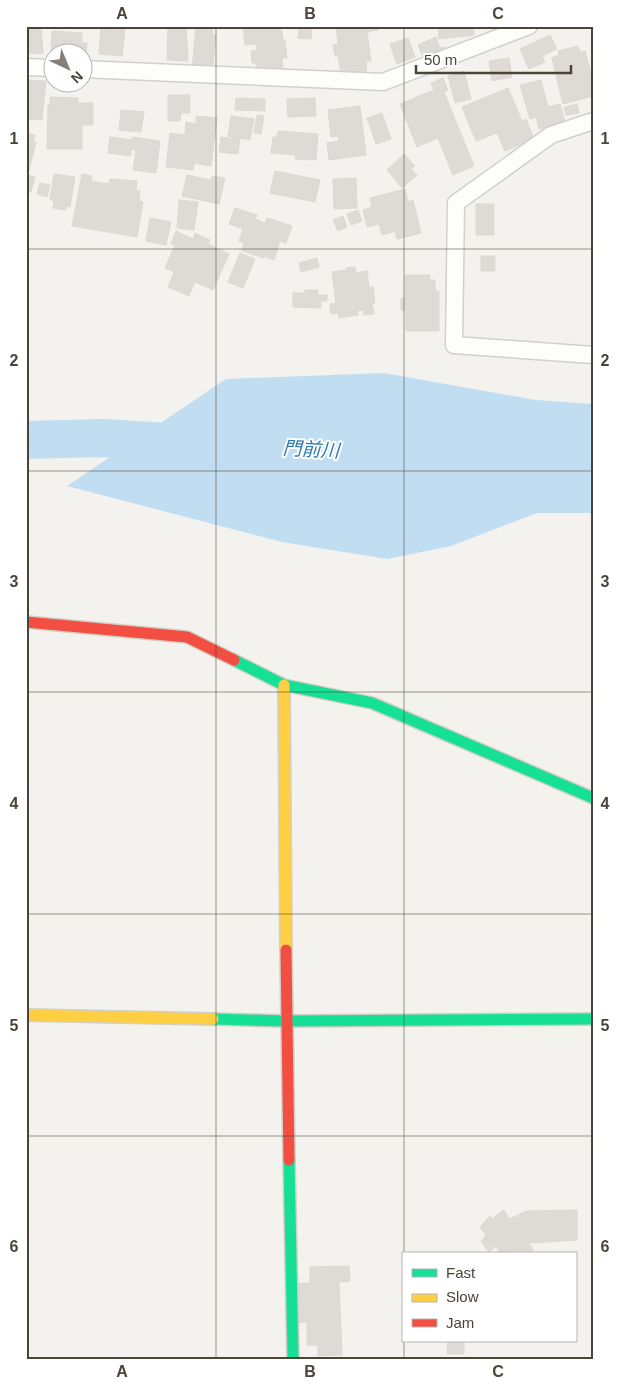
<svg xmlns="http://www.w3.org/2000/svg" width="619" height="1385" font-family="Helvetica,'Noto Sans JP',sans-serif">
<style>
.water{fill:#c0ddf1}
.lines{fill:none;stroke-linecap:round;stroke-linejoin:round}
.river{stroke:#c0ddf1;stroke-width:38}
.building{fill:#dedbd6;stroke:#dcd9d4}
.street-casing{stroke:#d2d0cb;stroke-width:19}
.fast-casing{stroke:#d3cfc5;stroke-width:14}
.slow-casing{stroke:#d3cfc5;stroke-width:14}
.jam-casing{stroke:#d3cfc5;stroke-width:14}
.street{stroke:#fdfdfc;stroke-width:16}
.fast{stroke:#16e098;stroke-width:11}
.slow{stroke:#ffcf43;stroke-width:11}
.jam{stroke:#f24e42;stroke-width:11}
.grid{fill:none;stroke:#4b4439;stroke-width:1;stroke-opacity:0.55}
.labels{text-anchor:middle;stroke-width:4;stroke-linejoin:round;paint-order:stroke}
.water-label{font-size:19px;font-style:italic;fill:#2e7ab2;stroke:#fff}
.neatline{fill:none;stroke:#4b4439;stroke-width:2}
.grid-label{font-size:16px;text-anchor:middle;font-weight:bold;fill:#4b4439}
</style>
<rect width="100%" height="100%" fill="#f4f2ee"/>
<path class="water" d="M384 373 536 400 593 404V513H537L451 546 387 559 282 542 67 486 226 379Z"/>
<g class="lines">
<path class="river" d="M26 440 103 438 186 443"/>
</g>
<path class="building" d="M26 26H41L43 53 26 54Z
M101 26H118L117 29H125L122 56 99 54Z
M168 26H186L188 61 167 60Z
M196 26H213L212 34 216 35 212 72 192 70Z
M243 26H281L283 40H285L287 58H282L283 71 257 74 256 63H252L251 51 257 50 256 44 245 45Z
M293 26H312L311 39 298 38 299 28Z
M336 26H377L378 30 367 32 371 61H366L367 71 341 74 338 56H335L333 45 338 44Z
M438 26H473L474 35 439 39Z
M52 31 82 33V43H87L86 57H82V52H52V55H51Z
M550 35 557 49 542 56 545 62 529 69 520 49Z
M436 37 440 48 444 47 446 52 425 63 418 45Z
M408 38 415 57 397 64 390 44Z
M578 46 580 52 585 51 593 81V96L563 104 552 58 559 55 558 51Z
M509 58 512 77 492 81 489 61Z
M464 71 471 99 455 103 448 76Z
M443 78 448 90 444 92 474 166 453 175 438 138 417 147 400 104 434 90 431 83Z
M26 80 46 81 42 120 26 119Z
M541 80 548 107 560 104 565 122 539 129 536 117 530 119 520 85Z
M508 88 522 121 526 119 534 139 505 151 497 133 504 130 476 141 462 107Z
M168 95H190V113H181L180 121H168Z
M50 97 78 98V103H93V125H82V149H47L48 105H50Z
M236 98 265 99V111L235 110Z
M315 98 316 116 288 117 287 99Z
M577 104 579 113 566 115 564 107Z
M360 106 366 155 329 160 327 143 339 141 338 136 331 137 328 110Z
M121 110 144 112 141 132 119 130Z
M382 113 391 139 376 144 367 118Z
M257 115 264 116 261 134 254 133Z
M196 116 217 118 211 166 194 163 193 170 166 167 170 133 185 135 186 122 196 124Z
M231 116 254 119 250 140 228 136Z
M278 131 318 134 316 160 295 159 296 155 271 153 273 137H277Z
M26 133 35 135 33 142H36L29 170 26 169Z
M110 137 132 140V137L160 141 156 173 133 170 136 150 131 149V156L108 153Z
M221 137 240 139 238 154 219 152Z
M404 154 415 166 411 169 417 175 402 188 387 170Z
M275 171 320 180 315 202 270 193Z
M54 174 75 177 70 207 67 206 66 210 53 208 54 201 50 200Z
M82 174 92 176 91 181 109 184 110 179 137 181 136 190 140 191 139 201 143 202 137 237 72 226Z
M26 175 35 177 31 192 26 191Z
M187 175 211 180 212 176 225 178 219 204 182 196Z
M356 178 357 208 334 209 333 179Z
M40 183 50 185 47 197 37 194Z
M405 189 408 202 413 200 421 233 397 239 395 231 382 235 379 224 367 227 363 210 372 207 370 198Z
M179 200 198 202 194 230 177 228Z
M476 204H494V235H476Z
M235 208 257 215 255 219 265 223 267 218 292 226 286 243 280 241 274 260 264 256V258L242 251 244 243 239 241 243 229 229 224Z
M358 210 362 221 351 225 347 214Z
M343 216 347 227 338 231 333 220Z
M150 218 171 222 166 245 146 241Z
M176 231 193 239 195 233 210 240 208 244 229 254 213 290 195 282 189 296 168 287 174 272 165 268 175 245 171 244Z
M240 253 255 259 243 288 228 282Z
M481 256H495V271H481Z
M317 258 319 267 301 272 299 263Z
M355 267 356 273 367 271 369 287H373L375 303 372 304 374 314 364 315 363 310 357 311 358 315 339 318 338 313 331 314 330 304 336 303 332 272 347 270 346 268Z
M405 275H430V280H435V291H439V331H406V310H401V298H405Z
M305 290H318V295H327V301H321V308L293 307V293H305Z
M504 1210 509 1219 527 1211 577 1210V1240L529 1243 533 1250 529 1254H501L496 1246 489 1252 481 1241 486 1235 480 1227 490 1216 492 1219Z
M349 1266 350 1281 339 1282 342 1355 318 1356V1345H307V1322L296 1323 295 1284 310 1283V1267Z
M448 1341H464V1354H447Z"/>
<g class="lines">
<g class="street-casing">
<path id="street" d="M26 67 52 68
M82 69 383 82 529 26
M593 121 551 135 456 203 454 345 593 355"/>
</g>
<g class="fast-casing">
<path id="fast" d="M234 660 284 685 372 703 593 798
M213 1019 286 1021 593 1019
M289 1160 293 1359"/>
</g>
<g class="slow-casing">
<path id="slow" d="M284 685 286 950
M26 1015 213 1019"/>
</g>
<g class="jam-casing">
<path id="jam" d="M26 622 187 637 234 660
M286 950 289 1160"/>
</g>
<use href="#street" class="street"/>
<use href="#fast" class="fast"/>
<use href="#slow" class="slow"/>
<use href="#jam" class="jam"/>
</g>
<path class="grid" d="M216 26V1359M404 26V1254M26 249H593M26 471H593M26 692H593M26 914H593M26 1136H593M404 1341V1359"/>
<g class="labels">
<g class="water-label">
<text transform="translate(311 449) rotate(3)" y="7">門前川</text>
</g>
</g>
<rect width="619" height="1385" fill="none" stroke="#ffffff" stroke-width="55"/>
<rect x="402" y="1252" width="175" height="90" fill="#ffffff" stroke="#b7b4b0"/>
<rect x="412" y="1269" width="25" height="8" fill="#16e098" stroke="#b7b4b0"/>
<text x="446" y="1278" font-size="15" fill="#4b4439">Fast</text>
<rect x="412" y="1294" width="25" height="8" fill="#ffcf43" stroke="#b7b4b0"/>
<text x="446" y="1302" font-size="15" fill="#4b4439">Slow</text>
<rect x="412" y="1319" width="25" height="8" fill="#f24e42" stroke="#b7b4b0"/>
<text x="446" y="1328" font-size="15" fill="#4b4439">Jam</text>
<g transform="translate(68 68) rotate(136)"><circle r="24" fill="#ffffff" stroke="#b7b4b0"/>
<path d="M0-4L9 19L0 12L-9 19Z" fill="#868178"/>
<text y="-8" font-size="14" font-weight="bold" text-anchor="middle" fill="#4b4439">N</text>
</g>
<path d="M416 65v8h155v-8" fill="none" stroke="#4b4439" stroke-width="2.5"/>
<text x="424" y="65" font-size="15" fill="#4b4439" stroke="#ffffff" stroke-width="4" paint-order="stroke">50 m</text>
<rect x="28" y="28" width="564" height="1330" class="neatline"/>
<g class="grid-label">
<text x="122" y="19">A</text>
<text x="310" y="19">B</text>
<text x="498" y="19">C</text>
<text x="14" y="144">1</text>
<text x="605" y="144">1</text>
<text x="14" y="366">2</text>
<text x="605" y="366">2</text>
<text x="14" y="587">3</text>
<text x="605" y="587">3</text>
<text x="14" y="809">4</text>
<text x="605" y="809">4</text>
<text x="14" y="1031">5</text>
<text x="605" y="1031">5</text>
<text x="14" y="1252">6</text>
<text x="605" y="1252">6</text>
<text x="122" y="1377">A</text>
<text x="310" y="1377">B</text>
<text x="498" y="1377">C</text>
</g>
</svg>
